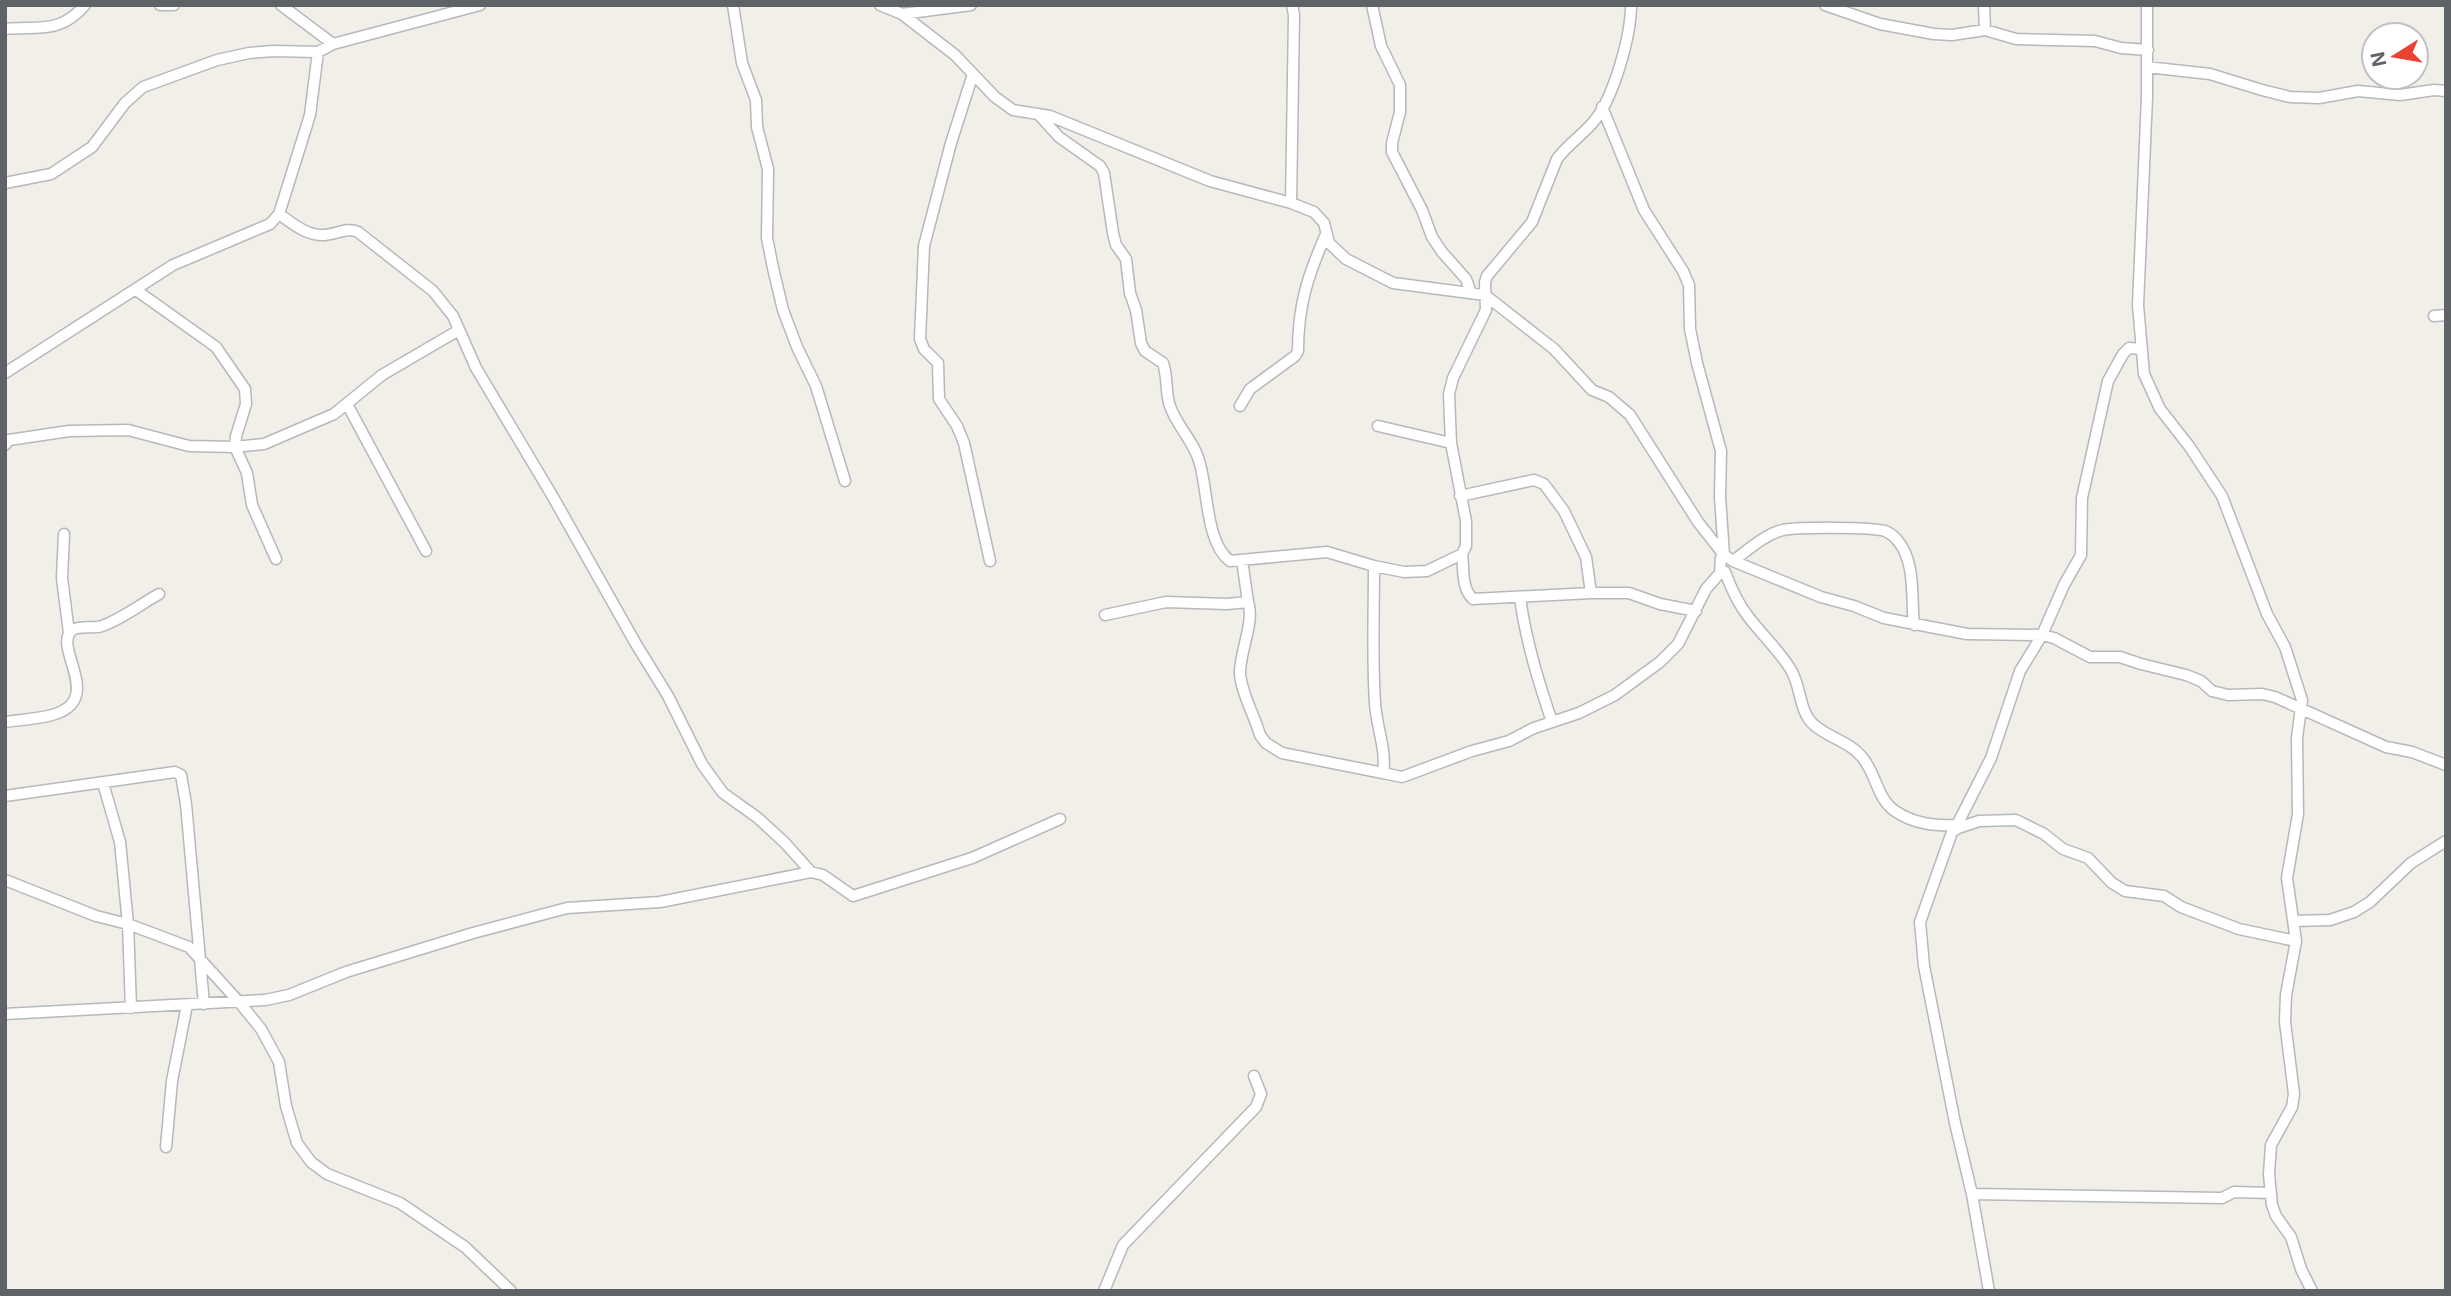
<svg xmlns="http://www.w3.org/2000/svg" width="2451" height="1296" font-family="Inter,sans-serif">
<style>
.lines{fill:none;stroke-linecap:round;stroke-linejoin:round}
.street-casing{stroke:#b5b8bc;stroke-width:13}
.street{stroke:#fff;stroke-width:10}
</style>
<rect width="100%" height="100%" fill="#f1efe8"/>
<g class="lines">
<g class="street-casing">
<path id="street" d="M160 5H174
M281 5 333 44 480 5
M733 5 742 63 756 100 757 127 768 169 767 238 773 268 783 310 797 347 816 386 845 481
M880 5 902 14 971 5
M1372 5 1381 46 1400 85V112L1392 143V152L1422 210 1432 237 1442 252 1466 279 1471 293
M1825 5 1880 24 1934 34 1952 35 1985 30 2016 39 2095 41 2121 48 2148 50
M1984 5 1985 30
M2147 5V97L2138 305 2144 374 2160 409 2189 446 2222 496 2267 614 2285 647 2302 700 2297 738 2298 814 2287 878 2296 941 2286 995 2285 1022 2294 1094 2292 1107 2271 1145 2269 1174 2272 1205 2276 1216 2291 1237 2301 1269 2312 1291
M902 14 955 55 995 97 1013 110 1050 116 1210 181 1291 203 1314 212 1324 223 1329 243 1346 259 1393 283 1485 295 1554 349 1592 390 1609 397 1630 415 1698 522 1724 555 1733 561 1821 597 1854 606 1884 618 1967 634 2042 635 2054 638 2090 657H2120L2141 664 2186 675 2201 681 2212 691 2228 695 2262 694 2275 697 2386 747 2412 752 2446 765
M5 29C40 26 60 34 85 5
M2147 67 2210 74 2262 90 2290 97 2319 98 2358 91 2400 95 2434 90 2446 91
M973 74 951 143 924 246 920 339 924 349 938 363 939 399 957 426 964 443 990 561
M1602 107 1644 210 1683 271 1689 285 1690 329 1697 363 1721 451 1720 497 1724 555 1721 557 1720 573 1725 572C1731 588 1737 602 1747 615 1761 634 1779 650 1791 670 1801 686 1799 711 1813 724 1828 738 1849 741 1862 757 1876 773 1877 799 1895 811 1914 824 1935 826 1957 825
M1040 116 1059 137 1100 166 1104 173 1113 233 1116 245 1126 259 1130 293 1136 310 1141 343 1145 351 1163 363C1168 377 1165 393 1170 406 1177 427 1195 442 1200 464 1208 492 1206 543 1230 561L1327 552 1374 566 1404 572 1427 571 1462 554 1466 546V521L1451 443 1449 394 1453 378 1486 310 1485 282 1487 276 1532 222 1557 159C1568 144 1584 134 1595 120 1614 96 1631 36 1631 5
M5 183 51 174 92 147 125 103 143 87 217 60 249 53 274 51 318 52 333 44
M1291 203 1294 15 1292 5
M279 214C293 224 307 236 325 235 337 234 347 227 358 232L433 291 453 316 476 368 553 497 636 644 668 696 702 764 723 793 758 818 785 843 811 872
M136 290 216 347 245 389 246 404 236 436 235 447 247 473 252 505 276 559
M2434 316 2446 315
M5 373 173 265 270 224 279 214 310 115 318 52
M347 404 426 551
M1240 406 1250 389 1295 356 1298 351C1298 305 1308 275 1326 234
M1378 426 1451 443
M5 445 9 440 69 431 128 430 189 446 235 447 264 444 334 414 382 375 459 330
M1460 496 1534 480 1544 484 1564 511 1586 557 1591 593
M64 534 62 578 69 633
M1462 554C1464 569 1461 588 1473 599L1591 593H1629L1660 604 1696 611
M1242 560 1248 602
M1733 561C1747 551 1765 534 1783 530 1799 527 1871 527 1885 531 1890 533 1895 537 1898 541 1916 562 1911 600 1914 625
M1520 598C1526 641 1538 680 1552 722
M1105 615 1166 602 1227 604 1248 602C1255 620 1240 652 1240 672 1240 690 1255 717 1260 735L1266 743 1282 753 1383 773C1387 751 1376 725 1375 703 1372 657 1374 611 1374 566
M5 722C19 720 34 719 48 716 108 703 53 649 71 631 77 625 94 629 102 626 122 619 141 604 159 594
M1383 773 1402 777 1472 751 1509 741 1534 728 1579 713 1615 695 1660 662 1678 644 1706 589 1720 573
M103 783 120 842 128 924 131 1008
M5 796 175 772 181 775 186 804 204 1004
M1958 828 1957 825 1991 758 2020 671 2042 635 2064 585 2081 555 2082 498 2108 381 2123 354 2129 348 2141 349
M5 880 96 916 128 924 189 947 240 1003 261 1029 279 1062 286 1106 297 1143 311 1162 327 1174 400 1203 465 1247 511 1291
M2294 921 2330 920 2354 912 2370 902 2411 863 2446 841
M5 1014 265 1000 289 995 346 972 473 933 567 908 660 902 811 872 823 875 853 896 972 858 1060 819
M166 1147 172 1081 187 1005
M1972 1194 2222 1198 2234 1192 2271 1193
M1104 1291 1123 1245 1256 1107 1261 1094 1254 1076
M1989 1291 1972 1194 1955 1123 1924 966 1920 922 1952 832 1958 828 1979 821 2016 820 2044 834 2063 849 2088 858 2112 883 2125 891 2164 896 2181 907 2239 929 2296 941"/>
</g>
<use href="#street" class="street"/>
</g>
<rect width="2451" height="1296" fill="none" stroke="#5f6368" stroke-width="14"/>
<g transform="translate(2395 56) rotate(259)"><circle r="33" fill="#ffffff" stroke="#bfc1c3" stroke-width="2"/>
<path d="M0-5L12 26L0 18L-12 26Z" fill="#ea4335"/>
<text y="-10" font-size="19" font-weight="bold" text-anchor="middle" fill="#5f6368">N</text>
</g>
</svg>
